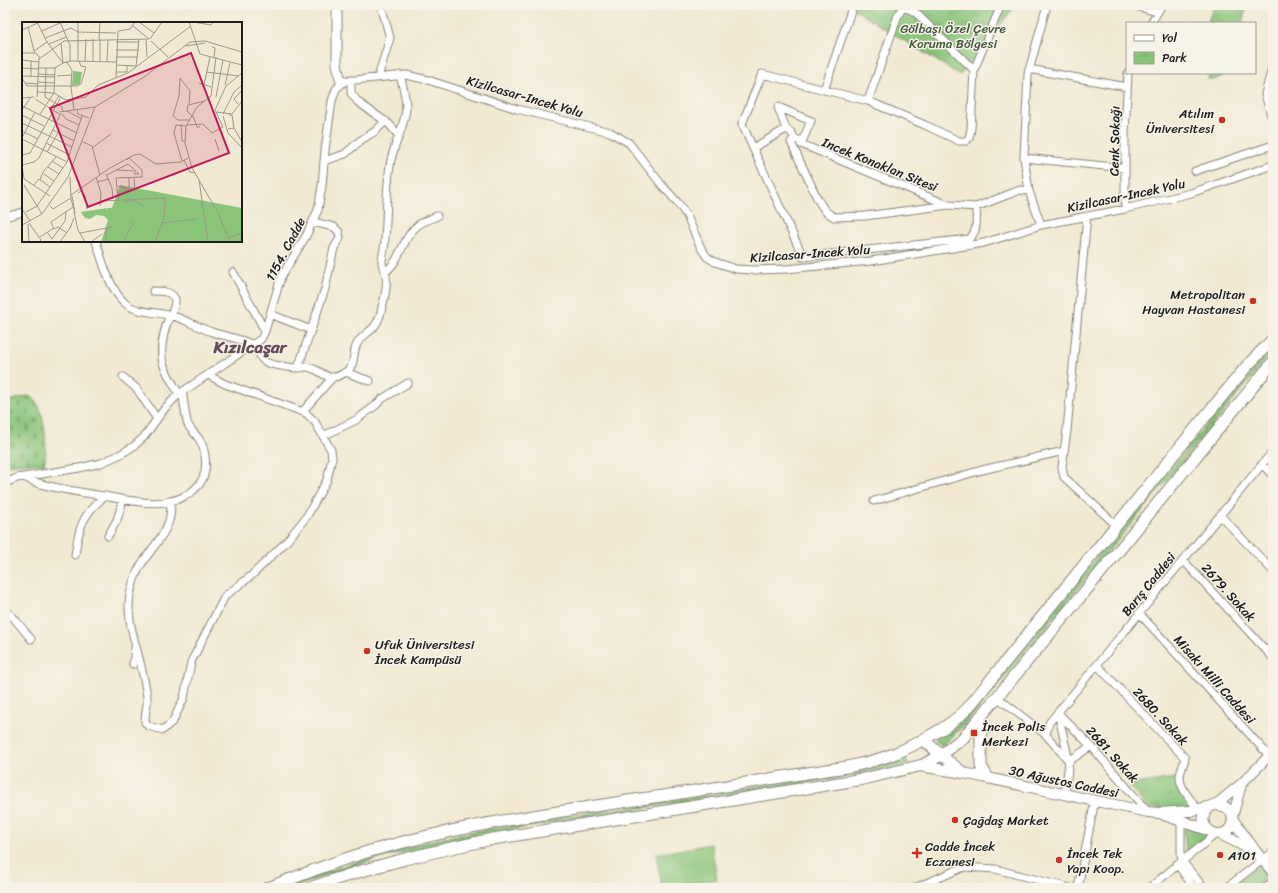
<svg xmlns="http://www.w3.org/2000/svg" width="1278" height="893" font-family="Sriracha,sans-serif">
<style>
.grass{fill:url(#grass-dots);stroke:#52704a}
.cemetery{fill:url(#cemetery-stones);stroke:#52704a}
.park{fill:url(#park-tufts);stroke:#52704a}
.garden{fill:#89c479;stroke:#52704a}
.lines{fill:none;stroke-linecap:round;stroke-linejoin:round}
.minor-casing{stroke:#868277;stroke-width:9}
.tertiary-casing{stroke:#868277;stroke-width:11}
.secondary-casing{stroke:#868277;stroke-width:12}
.primary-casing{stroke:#868277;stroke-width:13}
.minor{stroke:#fff;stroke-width:7}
.tertiary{stroke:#fff;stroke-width:9}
.secondary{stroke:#fff;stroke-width:10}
.primary{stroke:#fff;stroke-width:11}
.poi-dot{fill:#c8321e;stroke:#f7f3e8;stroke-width:1.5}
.labels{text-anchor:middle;stroke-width:3;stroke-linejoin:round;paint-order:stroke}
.park-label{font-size:13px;fill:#42573d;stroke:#f7f3e8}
.street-label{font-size:13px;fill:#1c1c1c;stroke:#f7f3e8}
.poi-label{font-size:13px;fill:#1c1c1c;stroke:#f7f3e8;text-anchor:start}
.district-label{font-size:17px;font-weight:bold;fill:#664c5a;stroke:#f7f3e8}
.inset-road{fill:none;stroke:#9c9789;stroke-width:1}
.view{fill:#c2185b;fill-opacity:0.15;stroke:#c2185b;stroke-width:2}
.inset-edge{fill:none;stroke:#1c1c1c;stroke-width:2}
</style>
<defs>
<pattern id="grass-dots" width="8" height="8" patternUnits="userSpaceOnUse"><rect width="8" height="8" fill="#89c479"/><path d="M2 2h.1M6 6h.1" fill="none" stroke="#76a868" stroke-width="1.8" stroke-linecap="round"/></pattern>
<pattern id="cemetery-stones" width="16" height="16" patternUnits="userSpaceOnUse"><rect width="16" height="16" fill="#89c479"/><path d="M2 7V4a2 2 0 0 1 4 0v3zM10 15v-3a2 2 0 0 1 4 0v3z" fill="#76a868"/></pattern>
<pattern id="park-tufts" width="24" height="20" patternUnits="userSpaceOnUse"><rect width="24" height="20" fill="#89c479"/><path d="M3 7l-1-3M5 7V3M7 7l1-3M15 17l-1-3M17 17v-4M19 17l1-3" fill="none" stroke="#76a868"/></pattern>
</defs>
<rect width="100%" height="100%" fill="#f7f3e8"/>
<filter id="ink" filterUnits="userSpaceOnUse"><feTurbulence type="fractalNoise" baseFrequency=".025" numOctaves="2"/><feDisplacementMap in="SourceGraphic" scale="8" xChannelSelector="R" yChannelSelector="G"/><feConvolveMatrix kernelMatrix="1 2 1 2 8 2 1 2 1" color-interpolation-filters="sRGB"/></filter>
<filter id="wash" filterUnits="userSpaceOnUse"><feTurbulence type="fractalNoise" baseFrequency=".012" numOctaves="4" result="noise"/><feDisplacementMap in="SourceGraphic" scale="16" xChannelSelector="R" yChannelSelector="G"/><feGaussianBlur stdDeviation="0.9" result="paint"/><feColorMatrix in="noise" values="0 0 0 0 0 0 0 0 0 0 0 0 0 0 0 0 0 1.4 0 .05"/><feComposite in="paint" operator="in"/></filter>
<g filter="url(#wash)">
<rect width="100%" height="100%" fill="#f1e9d2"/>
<path class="grass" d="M1273 345V352L976 712 942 747 935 739 959 723Z
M905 756 908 764 861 774 567 820 462 839 376 859 321 877 292 888H280C335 868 391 850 448 837 512 823 576 815 639 805 714 793 789 781 864 769L884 765Z"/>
<path class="cemetery" d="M28 396C31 397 34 399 36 402 45 413 48 451 44 465L30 463 5 465V402Z"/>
<path class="park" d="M847 5H1016L960 75Z
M1215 5H1243L1246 9 1242 23H1207Z
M1209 73H1229L1214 80 1208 79Z
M1174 778 1194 810 1147 808 1129 785Z
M1184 826 1213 834 1186 854Z
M1261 864 1271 877 1256 888H1229Z"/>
<path class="garden" d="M711 844 717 879 662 888 656 854Z"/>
</g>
<g filter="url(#ink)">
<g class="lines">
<g class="minor-casing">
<path id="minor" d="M1132 5 1157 12
M1151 23 1162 5
M1273 65 1265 94 1273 122
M1029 69 1127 87
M378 77 390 38 381 5
M351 80V93L358 102 389 124 399 136
M824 90 853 5
M868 101 897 18 900 11 905 7 915 12 974 70
M786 129 778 107 811 121 801 144
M801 144 799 140 794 139 791 142 818 200 825 211 834 217 865 216 949 205 976 207 1020 190 1029 191
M801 144 948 205
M753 148 786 129 791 132 795 139
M1024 158 1125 168
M324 161 345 154 361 140 374 132 386 121
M1195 171 1273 145
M976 207C976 218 979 231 969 239L803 257 742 124 762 74 868 101 925 125 959 141H966L969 138 971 129 974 70 1001 5
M1125 209V134L1128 73
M1087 216 1067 430 1062 467 1064 477 1116 525
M5 217 23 212
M1041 225 1029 191 1024 158 1028 74 1047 5
M96 241C102 260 110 291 126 304 139 314 160 311 176 317 188 321 200 328 212 332 226 337 240 338 253 345
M233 272 265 331
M385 272C401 261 402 238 417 226 422 221 431 219 437 216
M153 291C161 291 171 291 175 299 176 309 170 314 167 323 163 335 159 354 164 366 168 376 174 385 179 394
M270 314 311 330
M257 342C258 360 264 364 281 366 287 367 293 368 299 368 301 368 303 367 305 367 323 367 325 387 347 371 356 365 352 353 357 344 361 336 369 333 374 327 378 322 381 313 382 307 385 297 388 281 385 271 384 268 382 266 382 263 382 255 385 247 385 239 387 214 386 190 390 166 392 146 405 128 406 108 406 96 403 86 400 75
M298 368 325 289 334 248 340 238 339 232 334 227 313 222
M345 372 370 381
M123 377 137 389 157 419
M303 411 333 377
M323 436 356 420 375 406 382 399 408 383
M1262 464 1273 476
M25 477C37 487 87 493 104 496 114 498 124 500 134 501 146 503 159 504 170 501 183 499 196 491 202 480 208 469 206 449 199 439 195 433 189 429 187 422 185 412 184 402 182 392
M5 483 17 478 79 468 101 463 119 455 134 446 144 437 165 408 179 394 261 339 265 331 281 277 306 236 318 210 322 186 325 150 332 101 336 89 345 81 406 75 428 80 517 109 610 132 629 143 661 184 678 203 687 216 701 248 707 257 715 262 736 269 753 270 786 269 871 261 984 243 1041 225 1125 209 1191 193 1273 165
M170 501C175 528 153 545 141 565 136 573 133 582 131 590 124 617 137 645 142 671 144 679 148 696 147 704 146 710 145 716 145 722L148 726 163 730 173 721 184 698 191 662 225 596 251 576 286 542 307 516 327 480 332 458 331 450 315 422 306 413 225 384 208 375
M874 501 982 470 1064 451
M1220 515 1273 571
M108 536 117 520 123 500
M75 555C77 541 79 525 89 512 93 506 99 501 105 496
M1183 560 1273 658
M5 611 13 617 31 639
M1139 613 1273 760
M133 664 135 648
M1097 665 1185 758C1184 764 1180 771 1180 777 1180 789 1192 801 1198 810
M997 697 1046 735 1069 761 1065 794
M1058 713 1091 746 1148 812
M1058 713 1069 761 1091 746
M1046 735 1049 723 1273 451
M1181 822V854L1182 861 1204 888
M1177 864 1194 888
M915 888 964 867 995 869 1070 888
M1078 888 1095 800
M1149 888 1216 834
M1226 888 1273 852
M1265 888 1273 882"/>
</g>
<g class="tertiary-casing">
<path id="tertiary" d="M337 5V63L341 83
M1215 805 1242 783 1273 752
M1233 815 1242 783"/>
</g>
<g class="secondary-casing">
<path id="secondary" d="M941 755 964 773
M920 766 964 773 1148 812 1158 813 1191 811 1215 805 1224 806 1231 811 1233 820 1256 852 1273 872
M1210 807C1188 827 1228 849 1233 820
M1164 815 1208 830
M1220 834 1254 851"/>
</g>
<g class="primary-casing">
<path id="primary" d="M981 716V766L988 778
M924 740 941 755
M268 888C303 874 338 860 374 850 461 825 551 813 641 799 710 789 779 777 847 767 882 760 903 752 933 734 946 727 957 719 967 709L1180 447 1247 366 1273 339
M310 888C370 866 431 852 493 839L863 779 923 765 941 755 963 738 1121 548 1273 362"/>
</g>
<use href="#minor" class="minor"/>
<use href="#tertiary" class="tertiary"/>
<use href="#secondary" class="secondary"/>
<use href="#primary" class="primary"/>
</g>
</g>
<g class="poi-dot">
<circle cx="1222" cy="120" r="4"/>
<circle cx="1253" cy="301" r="4"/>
<circle cx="367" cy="651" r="4"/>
<rect x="970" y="729" width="8" height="8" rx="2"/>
<circle cx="955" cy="820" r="4"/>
<path d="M915 847h4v4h4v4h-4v4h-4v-4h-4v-4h4z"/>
<circle cx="1220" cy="855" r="4"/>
<circle cx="1059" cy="860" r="4"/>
</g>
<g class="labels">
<g class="park-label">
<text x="953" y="33">Gölbaşı Özel Çevre<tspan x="953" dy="15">Koruma Bölgesi</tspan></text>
</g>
<g class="street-label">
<text transform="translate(525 96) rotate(16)" y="5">Kizilcasar-Incek Yolu</text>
<text transform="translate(1114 141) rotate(-89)" y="5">Cenk Sokağı</text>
<text transform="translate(880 164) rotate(22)" y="5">Incek Konaklan Sitesi</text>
<text transform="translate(1126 195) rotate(-12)" y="5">Kizilcasar-Incek Yolu</text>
<text transform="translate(285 249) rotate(-62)" y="5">1154. Cadde</text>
<text transform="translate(810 253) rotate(-4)" y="5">Kizilcasar-Incek Yolu</text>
<text transform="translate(1148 584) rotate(-51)" y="5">Barış Caddesi</text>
<text transform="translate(1229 592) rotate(48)" y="5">2679. Sokak</text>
<text transform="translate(1215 679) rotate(48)" y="5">Misakı Milli Caddesi</text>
<text transform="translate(1161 716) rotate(47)" y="5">2680. Sokak</text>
<text transform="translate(1113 754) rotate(48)" y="5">2681. Sokak</text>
<text transform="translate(1064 781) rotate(12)" y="5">30 Ağustos Caddesi</text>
</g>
<g class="poi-label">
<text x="1214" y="118" text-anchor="end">Atılım<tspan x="1214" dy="15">Üniversitesi</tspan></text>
<text x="1245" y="299" text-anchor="end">Metropolitan<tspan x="1245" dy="15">Hayvan Hastanesi</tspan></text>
<text x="375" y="649">Ufuk Üniversitesi<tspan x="375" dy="15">İncek Kampüsü</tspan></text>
<text x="982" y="731">İncek Polis<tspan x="982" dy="15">Merkezi</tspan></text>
<text x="963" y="825">Çağdaş Market</text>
<text x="925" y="851">Cadde İncek<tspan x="925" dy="15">Eczanesi</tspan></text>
<text x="1067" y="858">İncek Tek<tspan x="1067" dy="15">Yapı Koop.</tspan></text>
<text x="1228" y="860">A101</text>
</g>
<g class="district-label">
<text x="250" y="353">Kızılcaşar</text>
</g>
</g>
<g transform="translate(22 22)">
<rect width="220" height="220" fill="#f1e9d2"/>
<path d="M51 49 60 50 58 62 50 64ZM98 163 220 186V220H79L86 198 82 194 74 193 68 197 63 196 59 190 79 187V190V187L85 186 84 189 86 186H90Z" fill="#89c479"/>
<path class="inset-road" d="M15 0 25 20 41 41M38 0 48 23V39M56 0V39M117 0 132 11M167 0 178 32 220 43M171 0 189 3 192 0M111 4 127 17M6 5 12 29 18 36M0 8 16 1M20 9 38 1M23 16 49 6 56 10 94 11M77 17 78 0M128 17 140 0M124 18 125 35M129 19 146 35M94 20H117M39 21 41 41M27 22 44 15M164 24 183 21M190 25 193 26 192 35M94 28H117M12 29 25 20M0 31H13M94 35H116M194 35 189 74 175 85 164 104 163 121 170 146 195 189 208 220M0 38 17 40M44 39 50 48 49 65 52 88M63 39 64 17M71 39V17M78 39V17M85 39 86 18M94 43 114 44M114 44 117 18M0 46 16 47M16 46H33M24 46 23 75 40 85 41 90M94 50H105V43M184 50 217 54M16 52 33 53M0 54 33 55M9 54V39M35 54 50 53M94 55 96 9 108 7 113 0M0 56 5 64H55L59 62 64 45 59 44 57 39M16 60 33 61M4 61 16 62M177 61 189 65M182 63 188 35M203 63 208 41M15 70 32 71 44 78 64 75 76 63 106 51 169 4M15 75 17 37 42 19 127 17M194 75 201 38M0 76 12 75M13 77 39 93M167 82 168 69 158 56 157 74 151 94 156 98H168M216 82 212 77 220 68M0 84 55 111M0 88 9 75M28 88 37 74M55 88 56 92 67 96M45 89 60 97M38 90 73 85M194 90 210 92 220 79M18 92 32 71 33 46 41 41 49 39 94 40M40 92 44 97 57 103M201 92 212 70 220 63M0 93 22 104M207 93H210L212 106M171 94 175 105H178M201 94 206 111 220 126M171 95 165 89 166 83 183 79M0 101 50 125M159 102 160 119H163M165 103 181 102 190 111 201 105 193 88 204 64 220 51M206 107 212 106 220 120M31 108 52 119M0 109 16 117M0 116 13 90M0 117 45 140M193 117 197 129M61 120 70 124 78 153M24 121 48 133M70 126 89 112M25 130 36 111M0 133 8 131 39 75M162 138 168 150 173 151M30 139 41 146M160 139 152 111 154 103 164 104M0 143 12 140 17 136 38 93M0 143 2 157 28 174M26 145 37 152M95 148 112 149M22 152 32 159M84 152 90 166 91 177M85 153 106 142 114 149 112 152H117L115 150M48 155 49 177 53 191 50 174M74 155 79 171 78 184M112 156 113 168M18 158 21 150 34 135M177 158 186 220M75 160 87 157M2 163 20 192M12 163 17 157 28 165M96 164 107 168V156M56 171 59 169 63 174 65 187M49 173 88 146 112 133 118 132 134 142 159 140 166 136M96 177 94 156 120 155V148L107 136 105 138M79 179 143 176 142 196 133 220M103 181 104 179H114L122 185M28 184 31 187 49 176M0 187 8 199M4 190 15 184 45 140 60 94M52 190 56 208 63 220M7 201 19 218 17 220M140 201 173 197M6 202 7 220M0 203 20 192 46 155 73 85 122 55 168 20 183 19 220 30M25 210 30 217 43 199 44 190M45 211 36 205 32 207 29 200 51 185M58 211 90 205M18 215 32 206M206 216 217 212 220 215M38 220 48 206 52 196M69 220 80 212M83 220 85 206M101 220 112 199"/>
<path class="view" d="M169 31 207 131 66 185 28 86Z"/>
<rect width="220" height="220" class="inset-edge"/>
</g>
<rect width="1278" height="893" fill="none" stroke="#f7f3e8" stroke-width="20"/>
<rect x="1126" y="22" width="130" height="52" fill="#f7f3e8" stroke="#9f9d96"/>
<rect x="1134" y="35" width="20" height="6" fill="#ffffff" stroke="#9f9d96"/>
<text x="1162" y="42" font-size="12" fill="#1c1c1c">Yol</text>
<rect x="1134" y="52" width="20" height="12" fill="url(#park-tufts)" stroke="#9f9d96"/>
<text x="1162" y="62" font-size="12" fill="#1c1c1c">Park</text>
</svg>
